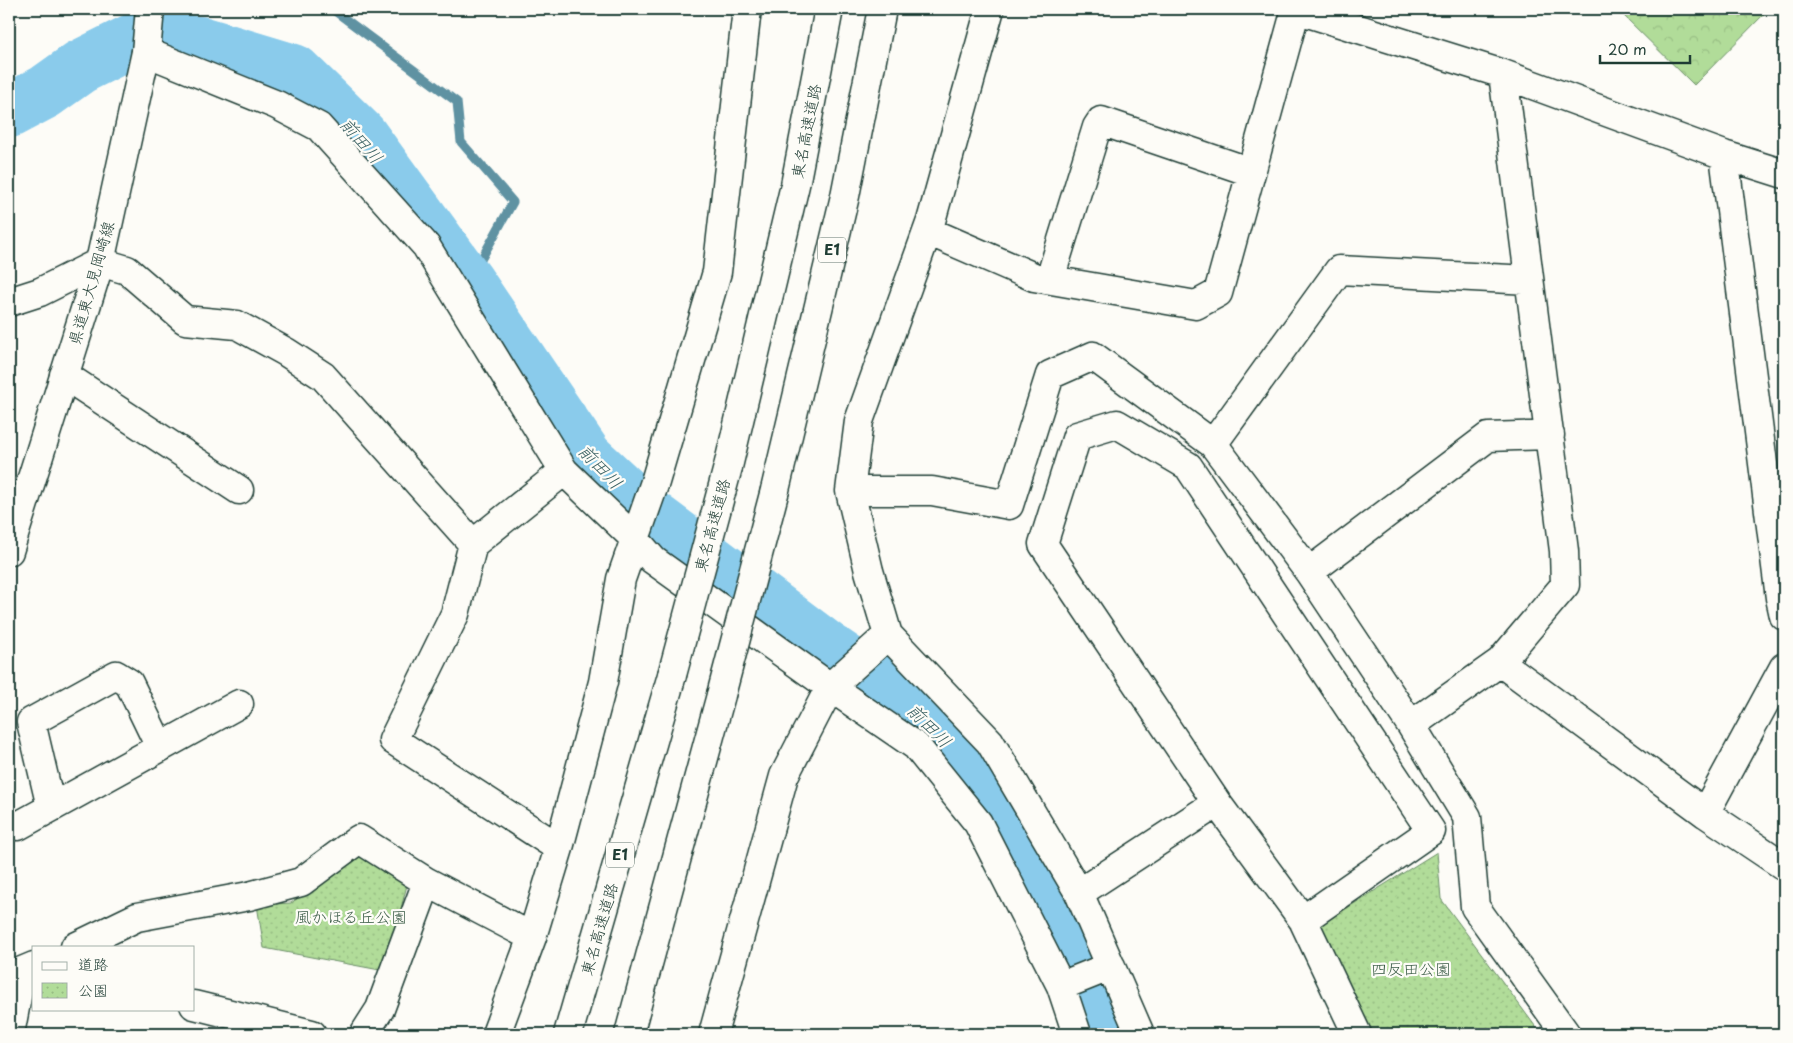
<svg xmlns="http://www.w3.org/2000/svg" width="1793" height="1043" font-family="'Playpen Sans','Klee One',sans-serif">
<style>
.forest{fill:url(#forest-crowns);stroke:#688c66}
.park{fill:url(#park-dots);stroke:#688c66}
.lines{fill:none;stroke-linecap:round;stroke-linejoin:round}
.stream{stroke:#5f92a2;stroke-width:9}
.river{stroke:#8acbeb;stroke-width:54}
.street-casing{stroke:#1f3d34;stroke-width:31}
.secondary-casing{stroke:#1f3d34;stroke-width:31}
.highway-casing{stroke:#1f3d34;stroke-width:31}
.street{stroke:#fdfcf7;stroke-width:28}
.secondary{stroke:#fdfcf7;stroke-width:28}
.highway{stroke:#fdfcf7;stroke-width:28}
.highway-bridge-casing{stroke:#1f3d34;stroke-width:31;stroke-linecap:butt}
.highway-bridge{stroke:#fdfcf7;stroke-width:28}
.labels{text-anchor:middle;stroke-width:4.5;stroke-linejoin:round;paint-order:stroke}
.shield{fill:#fdfcf7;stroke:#62766e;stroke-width:1}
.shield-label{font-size:15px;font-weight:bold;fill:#1f3d34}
.street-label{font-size:16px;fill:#1f3d34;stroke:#fdfcf7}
.park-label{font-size:16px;fill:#3c5d48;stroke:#fdfcf7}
.water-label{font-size:18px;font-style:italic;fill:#3a6062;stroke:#fdfcf7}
</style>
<defs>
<pattern id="forest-crowns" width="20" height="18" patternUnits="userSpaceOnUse" patternTransform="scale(1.25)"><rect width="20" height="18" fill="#b1dc99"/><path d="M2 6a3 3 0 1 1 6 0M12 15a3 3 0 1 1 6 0" fill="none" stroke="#98be84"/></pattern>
<pattern id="park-dots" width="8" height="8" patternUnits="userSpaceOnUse" patternTransform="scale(1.25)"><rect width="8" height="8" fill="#b1dc99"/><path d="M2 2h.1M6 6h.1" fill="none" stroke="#98be84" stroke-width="1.8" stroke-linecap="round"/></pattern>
</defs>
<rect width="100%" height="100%" fill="#fdfcf7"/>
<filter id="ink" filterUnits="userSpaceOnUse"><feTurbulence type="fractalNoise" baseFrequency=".02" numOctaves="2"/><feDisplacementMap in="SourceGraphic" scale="10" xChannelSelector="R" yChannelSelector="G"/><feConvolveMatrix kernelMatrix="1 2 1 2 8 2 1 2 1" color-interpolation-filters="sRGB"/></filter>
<g filter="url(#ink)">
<path class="forest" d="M1617 9H1769L1694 85Z"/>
<path class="park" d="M1437 852 1441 899 1541 1034H1369L1318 926Z
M359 855 408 881 385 971 264 948 257 905 291 903Z"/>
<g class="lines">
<path class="stream" d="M332 9 457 102 461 142 513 202 468 283"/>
<path class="river" d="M9 111 45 92 80 67 140 37 201 43 294 71 361 136 468 283 586 457 644 511 827 648 919 711 996 798 1073 943 1110 1034"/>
<g class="street-casing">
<path id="street" d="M990 9 931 221 859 421 850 491 869 571 888 635 990 742 1079 893 1140 1034
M1295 9 1503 74 1724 155 1784 174
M146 52 277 105 319 127 426 246 564 471 634 538 653 560 830 687 916 746 978 823 1061 986 1077 1034
M1724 155 1780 598 1784 616
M928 231 1034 277 1196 305 1218 293 1296 9
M1050 279 1097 127 1101 121 1251 172
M9 302 40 292 100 262 127 270 185 320 237 325 286 352 323 376 473 544 564 471
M64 375 239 490
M1213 444 1339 270 1529 280
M850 491H932L1009 505 1050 375 1093 356 1213 444 1309 572 1411 725 1467 817 1475 907 1566 1034
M473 544 455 614 393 740 559 848
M1309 572 1488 437 1550 435
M1500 662 1705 813 1784 866
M1411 725 1500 662 1565 585 1564 551 1503 74
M51 807 31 722 116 675 129 683 160 747
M1705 813 1784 667
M9 823 18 826 239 704
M1079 893 1217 803
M1303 920 1431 831 1188 466 1117 424 1077 436 1043 544 1217 803 1303 920 1357 1034
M75 947 137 917 249 896 301 882 359 839 427 882 532 937
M1061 986 1111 966
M194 1005 312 1034
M10 1034 22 971 34 966
M364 1034 380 1009 427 882
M496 1034 532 937 559 848 603 682 621 579 655 482 717 272 747 9
M713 1034 784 776 830 687 888 635"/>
</g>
<g class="secondary-casing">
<path id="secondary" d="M9 551 100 262 146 52 150 9"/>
</g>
<g class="highway-casing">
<path id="highway" d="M728 467 795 185 829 9
M775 490 845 196 882 9
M568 1034 672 675
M629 1034 721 695"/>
</g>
<use href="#street" class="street"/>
<use href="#secondary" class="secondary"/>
<use href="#highway" class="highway"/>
<g class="highway-bridge-casing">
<path id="highway-bridge" d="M672 675 728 467
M721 695 775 490"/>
</g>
<use href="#highway-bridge" class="highway-bridge"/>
</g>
</g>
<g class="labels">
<g class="shield">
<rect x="818" y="237.5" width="28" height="25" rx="4"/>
<rect x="606" y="842.5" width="28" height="25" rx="4"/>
</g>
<g class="shield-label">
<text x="832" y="255">E1</text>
<text x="620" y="860">E1</text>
</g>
<g class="street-label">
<text transform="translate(806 131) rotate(-79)" y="6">東名高速道路</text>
<text transform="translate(91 283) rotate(-74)" y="6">県道東大見岡崎線</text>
<text transform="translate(712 525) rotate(-75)" y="6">東名高速道路</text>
<text transform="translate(599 929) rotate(-74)" y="6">東名高速道路</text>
</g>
<g class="park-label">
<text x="351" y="923">風かほる丘公園</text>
<text x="1411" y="975">四反田公園</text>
</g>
<g class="water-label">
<text transform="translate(361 141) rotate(49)" y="6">前田川</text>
<text transform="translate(600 467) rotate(46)" y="6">前田川</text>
<text transform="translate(929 726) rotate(45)" y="6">前田川</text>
</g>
</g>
<rect width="1793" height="1043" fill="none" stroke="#fdfcf7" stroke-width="30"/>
<rect x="15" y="15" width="1763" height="1013" fill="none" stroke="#1f3d34" stroke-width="2" filter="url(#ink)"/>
<rect x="32" y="946" width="162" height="65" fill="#fdfcf7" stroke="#a4b0a9"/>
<rect x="42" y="962" width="25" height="8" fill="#fdfcf7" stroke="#a4b0a9"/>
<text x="78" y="970" font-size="15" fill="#1f3d34">道路</text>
<rect x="42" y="983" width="25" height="15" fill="url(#park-dots)" stroke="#a4b0a9"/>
<text x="78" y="996" font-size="15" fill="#1f3d34">公園</text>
<path d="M1600 55v8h90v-8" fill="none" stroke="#1f3d34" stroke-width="2.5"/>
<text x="1608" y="55" font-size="15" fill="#1f3d34" stroke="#fdfcf7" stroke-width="4" paint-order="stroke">20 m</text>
</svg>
